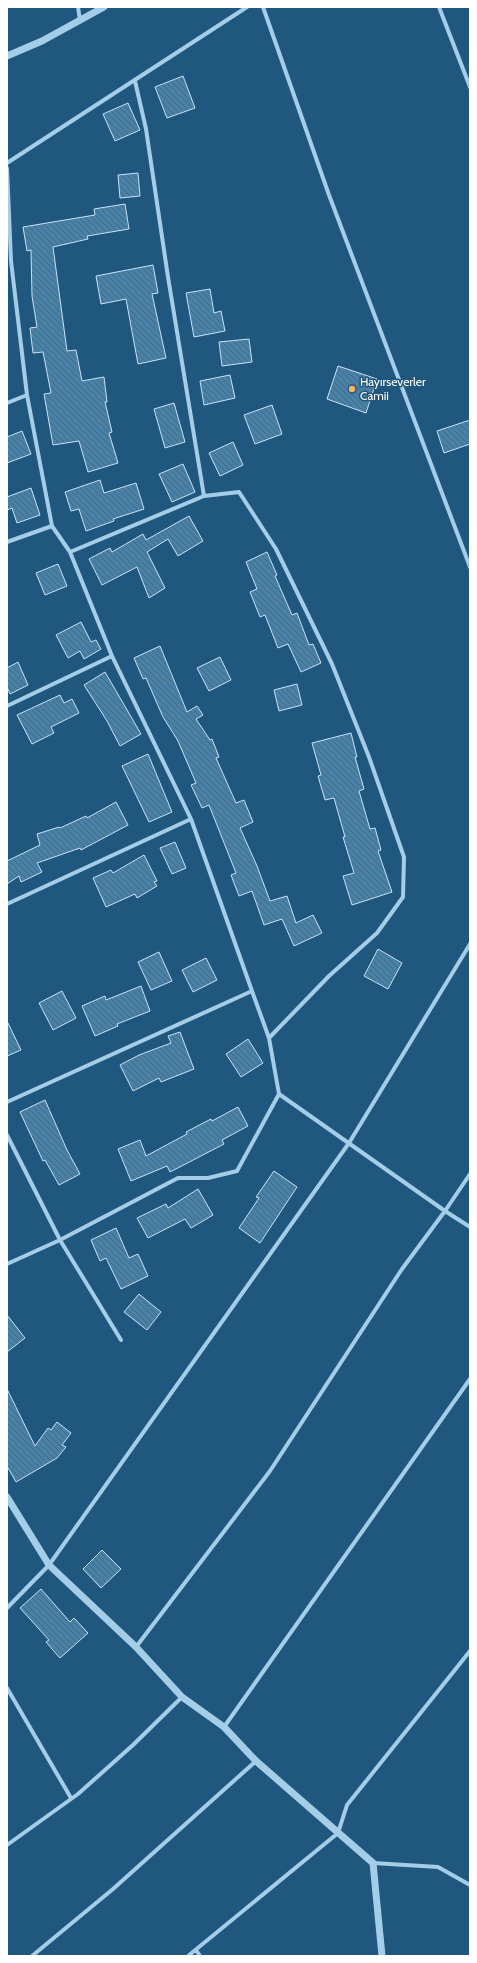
<svg xmlns="http://www.w3.org/2000/svg" width="477" height="1963" font-family="Cabin,sans-serif">
<style>
.building{fill:url(#building-back-hatch);stroke:#c8e3f6}
.lines{fill:none;stroke-linecap:round;stroke-linejoin:round}
.minor{stroke:#a4cde7;stroke-width:4}
.tertiary{stroke:#a4cde7;stroke-width:7}
.poi-dot{fill:#f5b564;stroke:#20577f;stroke-width:1.5}
.labels{text-anchor:middle;stroke-width:3;stroke-linejoin:round;paint-order:stroke}
.poi-label{font-size:12px;fill:#fff;stroke:#20577f;text-anchor:start}
</style>
<defs>
<pattern id="building-back-hatch" width="6" height="6" patternUnits="userSpaceOnUse"><rect width="6" height="6" fill="#4881a8"/><path d="M-1 5l2 2M0 0l6 6M5-1l2 2" fill="none" stroke="#4a697f"/></pattern>
</defs>
<rect width="100%" height="100%" fill="#20577f"/>
<path class="building" d="M183 76 195 108 167 118 155 87Z
M128 103 140 130 115 141 103 114Z
M138 173 140 196 120 198 118 175Z
M125 204 129 229 87 236 88 239 53 247 67 351 76 350 82 381 104 377 107 402H105L112 432 109 433 118 463 88 472 79 441 53 445 44 394 51 393 43 352 33 353 30 328 37 327 32 296 31 250 27 251 23 227 95 215 94 209Z
M153 265 158 293 152 294 166 358 138 364 126 299 101 304 96 276Z
M210 289 214 313 221 311 225 331 194 337 186 293Z
M249 339 252 362 222 366 219 342Z
M338 366 377 379 366 413 327 399Z
M230 375 235 398 204 405 200 381Z
M174 403 185 442 165 448 154 409Z
M272 405 282 434 255 444 244 415Z
M470 420V444L444 453 437 431Z
M22 431 31 454 7 463V437Z
M233 442 243 465 220 476 209 453Z
M183 464 195 492 172 502 159 474Z
M100 480 104 493 136 483 144 509 113 519 114 521 86 531 79 509 71 511 65 492Z
M31 488 40 515 17 523 12 508 7 510V497Z
M189 516 203 541 178 556 168 539 147 552 165 588 149 598 137 567 102 585 89 559 110 548 112 552 143 534 146 540Z
M267 552 277 575 275 576 292 615 297 613 309 645 313 644 321 663 301 672 288 644 278 648 265 615 260 617 250 592 257 589 246 562Z
M58 564 67 586 45 595 36 573Z
M81 622 91 642 96 640 101 649 84 659 80 651 68 658 56 635Z
M160 646 187 712 197 706 203 715 196 719 210 740 212 739 219 757 216 758 236 803 244 800 253 822 240 828 257 866 270 901 287 896 296 923 313 915 322 933 294 946 282 919 264 925 252 891 239 896 231 875 236 873 209 805 202 808 191 785 196 783 178 741 163 717 146 678 143 679 134 658Z
M220 657 231 680 209 691 197 668Z
M18 662 28 685 10 694 7 687V668Z
M105 672 141 734 120 746 107 721 84 685Z
M297 684 302 705 279 711 274 690Z
M60 695 64 703 72 699 79 713 51 727 54 733 32 744 17 715Z
M351 733 357 757H355L364 789 359 791 370 829 375 828 381 850 378 851 392 892 352 905 343 876 354 873 343 837H345L334 798 325 800 318 776 321 775 312 743Z
M148 754 172 812 149 822 122 766Z
M116 802 128 825 81 850 80 848 37 863 42 872 21 882 19 876 7 884V861L40 845 37 834 59 827 60 828 86 816 87 818Z
M175 842 186 868 172 874 160 848Z
M144 855 157 881 154 882 157 886 137 898 135 894 106 907 93 878 111 870 113 873Z
M378 949 402 963 388 989 364 976Z
M159 952 172 981 151 990 138 962Z
M206 958 217 980 193 992 182 970Z
M141 986 150 1011 117 1024 118 1026 95 1036 82 1006 105 996 106 1000Z
M62 991 76 1018 53 1030 39 1003Z
M7 1021 21 1050 7 1056Z
M180 1032 194 1069 161 1082 159 1078 133 1091 120 1065 139 1055 171 1043 168 1036Z
M248 1039 263 1063 241 1077 226 1054Z
M45 1100 67 1150 80 1174 59 1185 45 1160 43 1161 20 1112Z
M238 1107 248 1126 222 1140 224 1144 170 1172 167 1166 131 1181 118 1149 140 1140 146 1156 187 1134 186 1132 211 1119 212 1121Z
M274 1171 297 1187 260 1243 239 1228 259 1198 256 1197Z
M198 1189 213 1215 191 1228 185 1219 148 1238 137 1218 166 1204 168 1208Z
M116 1228 129 1258 138 1254 148 1276 121 1289 106 1258 100 1261 91 1240Z
M139 1294 161 1312 147 1330 124 1312Z
M7 1315 25 1338 7 1352Z
M7 1389 35 1446 48 1428 51 1430 57 1422 71 1433 62 1445 66 1447 57 1458 16 1482 7 1466Z
M102 1550 121 1569 101 1588 83 1569Z
M41 1589 70 1622 74 1618 88 1633 60 1658 46 1642 49 1640 20 1608Z"/>
<g class="lines">
<path class="minor" d="M78 7 80 20
M263 7 329 195 470 567
M439 7 470 87
M135 81 146 129 168 277 204 496
M7 163 247 7
M7 168 11 261 27 395 52 526 70 552 112 656 191 819 252 991
M7 403 27 395
M7 542 52 526
M70 552 204 496 239 492 276 549 332 664 369 757 404 857 403 897 377 933 329 976 269 1038
M7 706 112 656
M7 904 191 819
M7 1102 252 991 269 1038 279 1094
M7 1135 60 1240 121 1340
M7 1264 60 1240 178 1178H208L237 1171 279 1094 445 1211 470 1227
M7 1608 49 1565 349 1143 470 944
M136 1647 270 1471 402 1269 445 1211 470 1174
M7 1688 71 1798
M224 1727 470 1379
M7 1845 78 1794 133 1745 182 1697
M373 1863 438 1867 470 1885
M196 1950 200 1956
M32 1956 113 1889 256 1761
M188 1956 338 1833 347 1805 470 1651"/>
<path class="tertiary" d="M7 56 42 41 104 7
M7 1497 49 1565 136 1647 182 1697 224 1727 256 1761 373 1863 382 1956"/>
</g>
<circle class="poi-dot" cx="352" cy="389" r="4"/>
<g class="labels">
<g class="poi-label">
<text x="360" y="386">Hayırseverler<tspan x="360" dy="14">Camii</tspan></text>
</g>
</g>
<rect width="477" height="1963" fill="none" stroke="#ffffff" stroke-width="16"/>
</svg>
